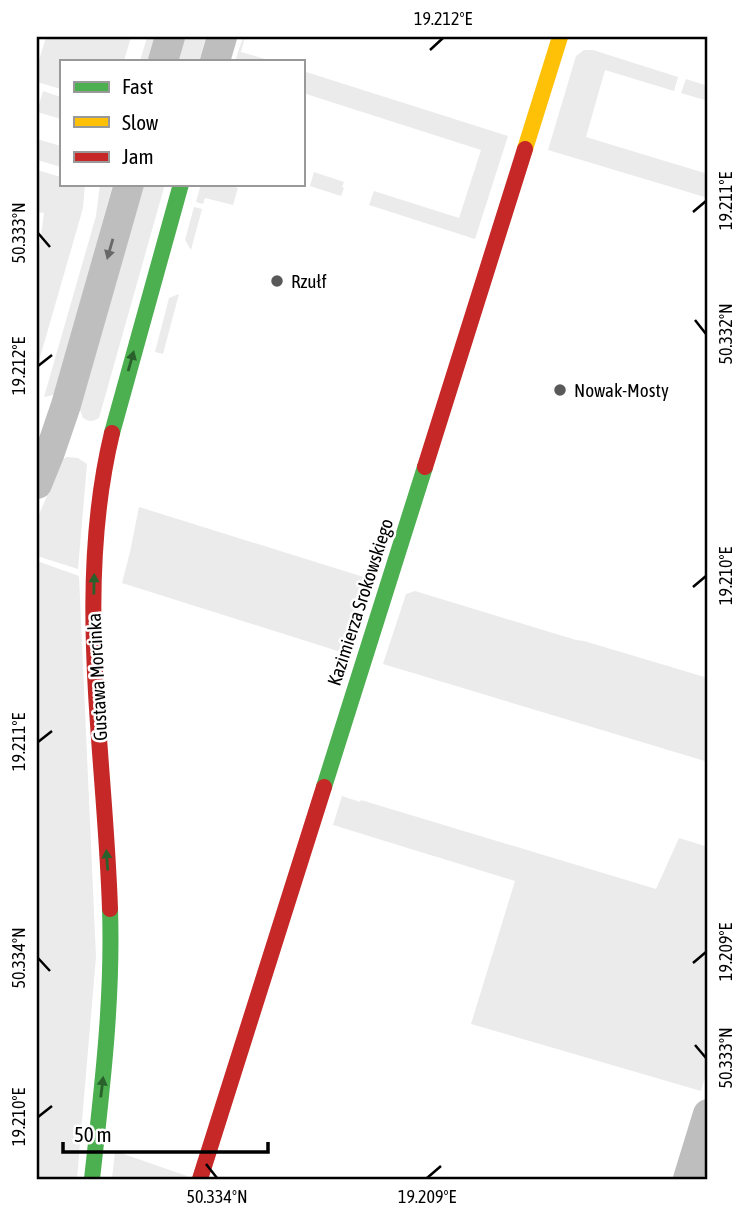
<svg xmlns="http://www.w3.org/2000/svg" width="745" height="1216" font-family="'Asap Condensed',sans-serif">
<style>
.green{fill:#ebebeb}
.lines{fill:none;stroke-linecap:round;stroke-linejoin:round}
.street{stroke:#bebebe;stroke-width:30}
.fast{stroke:#4caf50;stroke-width:16}
.slow{stroke:#ffc107;stroke-width:16}
.jam{stroke:#c62828;stroke-width:16}
.oneway{fill:#686868}
.oneway2{fill:#2a602c}
.ticks{fill:none;stroke:#000;stroke-width:2.5}
.poi-dot{fill:#595959;stroke:#fff;stroke-width:2.5}
.labels{text-anchor:middle;stroke-width:5;stroke-linejoin:round;paint-order:stroke}
.poi-label{font-size:19px;fill:#000;stroke:#fff;text-anchor:start}
.street-label{font-size:19px;fill:#000;stroke:#fff}
.neatline{fill:none;stroke:#000;stroke-width:2.5}
.ticks-label{font-size:18px;text-anchor:middle;fill:#000}
</style>
<rect width="100%" height="100%" fill="#fff"/>
<path class="green" d="M46 37H131L124 61H61V89L37 82V67Z
M147 37H155L148 61H140Z
M185 37H206L199 61H178Z
M245 37 241 52 272 61H235L242 40Z
M584 50H593L678 77 674 91 605 70 586 137 708 174V198L548 150 576 56Z
M303 71 508 136 475 239 369 205 374 191 459 218 481 150 303 93Z
M686 79 708 86V101L681 93Z
M43 91 61 97V119L37 112Z
M37 139 61 146V167L37 160Z
M37 170 61 177V184H85L83 208 37 368V262L44 213 37 212Z
M314 172 344 182 342 187 344 188 341 196 310 186Z
M100 184H113L55 392 53 395 44 397 96 216Z
M144 184H165L99 418C93 422 89 422 83 418L80 410Z
M201 184H225L238 188 233 205 205 198 203 204 196 202Z
M194 207 202 209 191 250 185 240Z
M179 294 163 354 155 352 169 298Z
M67 457 78 458 87 464 78 569 37 556V519L63 459Z
M139 507 370 579 344 653 122 583 130 552Z
M37 561 79 576 96 957 77 1179H37Z
M415 591 576 640 584 641 708 678V762L383 664 406 594Z
M342 796 360 802 361 800 656 889 679 838 708 847V1068L701 1091 471 1024 515 881 333 825Z
M115 1151 187 1176V1179H112Z"/>
<g class="lines">
<path class="street" d="M163 61 170 37
M215 61 222 37
M37 484 50 452 66 405 129 184
M688 1179 708 1114"/>
<path class="fast" d="M112 433 181 184
M324 787 425 467
M92 1179C102 1089 113 1000 110 909"/>
<path class="slow" d="M525 149 560 37"/>
<path class="jam" d="M425 467 525 149
M110 909C105 751 74 590 112 433
M200 1179 324 787"/>
</g>
<defs><path id="oneway-solid" d="M-6-.8H1V-3.2L6.5 0L1 3.2V.8H-6Z" transform="scale(1.75)"/></defs>
<use class="oneway" href="#oneway-solid" transform="translate(110 249) rotate(106)"/>
<g class="oneway2">
<use href="#oneway-solid" transform="translate(131 361) rotate(-74)"/>
<use href="#oneway-solid" transform="translate(94 584) rotate(-89)"/>
<use href="#oneway-solid" transform="translate(107 860) rotate(-94)"/>
<use href="#oneway-solid" transform="translate(102 1087) rotate(-83)"/>
</g>
<path class="ticks" d="M430 50 443 38M693 212 706 201M38 233 50 247M695 320 706 334M38 366 52 355M693 587 706 576M38 742 52 731M38 958 50 971M693 963 706 952M695 1045 706 1058M38 1117 52 1106M206 1164 217 1178M427 1178 441 1166"/>
<g class="poi-dot">
<circle cx="277" cy="281" r="7"/>
<circle cx="560" cy="390" r="7"/>
</g>
<g class="labels">
<g class="poi-label">
<text x="291" y="288">Rzułf</text>
<text x="574" y="397">Nowak-Mosty</text>
</g>
<g class="street-label">
<text transform="translate(360 602) rotate(-72)" y="7">Kazimierza Srokowskiego</text>
<text transform="translate(97 677) rotate(-93)" y="7">Gustawa Morcinka</text>
</g>
</g>
<rect width="745" height="1216" fill="none" stroke="#ffffff" stroke-width="77"/>
<rect x="60" y="60" width="245" height="126" fill="#ffffff" stroke="#999999" stroke-width="2"/>
<rect x="74" y="82" width="35" height="10" fill="#4caf50" stroke="#999999" stroke-width="2"/>
<text x="122" y="94" font-size="21" fill="#000000">Fast</text>
<rect x="74" y="117" width="35" height="10" fill="#ffc107" stroke="#999999" stroke-width="2"/>
<text x="122" y="130" font-size="21" fill="#000000">Slow</text>
<rect x="74" y="152" width="35" height="10" fill="#c62828" stroke="#999999" stroke-width="2"/>
<text x="122" y="164" font-size="21" fill="#000000">Jam</text>
<path d="M63 1142v10h205v-10" fill="none" stroke="#000000" stroke-width="3.5"/>
<text x="74" y="1142" font-size="21" fill="#000000" stroke="#ffffff" stroke-width="5" paint-order="stroke">50 m</text>
<rect x="38" y="38" width="668" height="1140" class="neatline"/>
<g class="ticks-label">
<text x="443" y="25">19.212°E</text>
<text transform="translate(726 201) rotate(-90)" y="6">19.211°E</text>
<text transform="translate(19 233) rotate(-90)" y="6">50.333°N</text>
<text transform="translate(726 334) rotate(-90)" y="6">50.332°N</text>
<text transform="translate(19 366) rotate(-90)" y="6">19.212°E</text>
<text transform="translate(726 576) rotate(-90)" y="6">19.210°E</text>
<text transform="translate(19 742) rotate(-90)" y="6">19.211°E</text>
<text transform="translate(726 952) rotate(-90)" y="6">19.209°E</text>
<text transform="translate(19 958) rotate(-90)" y="6">50.334°N</text>
<text transform="translate(726 1058) rotate(-90)" y="6">50.333°N</text>
<text transform="translate(19 1117) rotate(-90)" y="6">19.210°E</text>
<text x="217" y="1203">50.334°N</text>
<text x="427" y="1203">19.209°E</text>
</g>
</svg>
